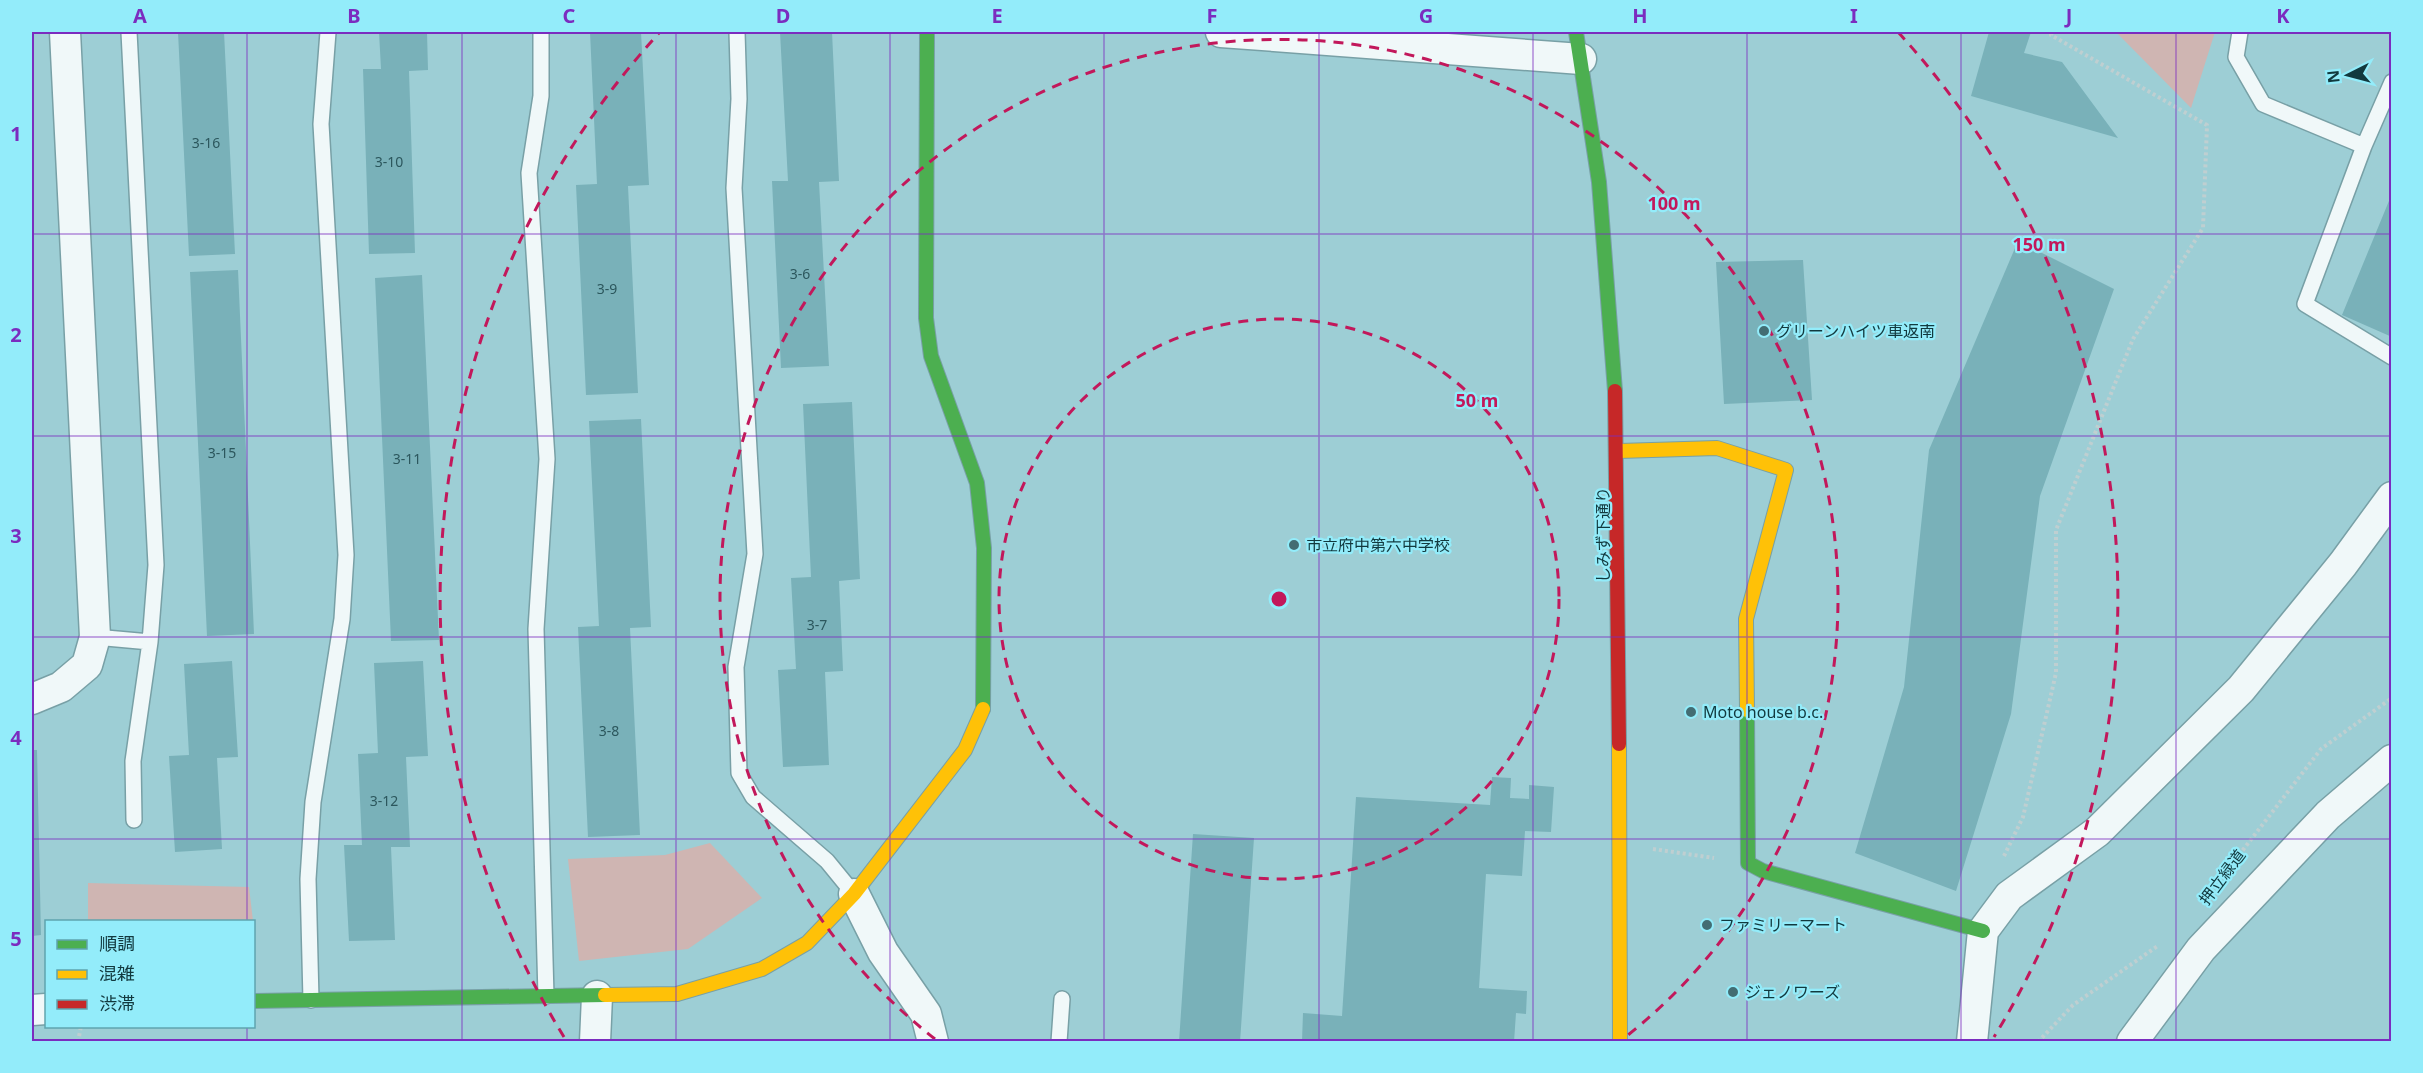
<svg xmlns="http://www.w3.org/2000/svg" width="2423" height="1073" font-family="'Noto Sans','Noto Sans JP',sans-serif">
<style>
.green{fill:#cfb5b2}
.building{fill:#79b1b9}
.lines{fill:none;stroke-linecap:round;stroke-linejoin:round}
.lane-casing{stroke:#78a0a6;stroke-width:18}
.street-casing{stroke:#78a0a6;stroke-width:33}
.fast-casing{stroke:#78a0a6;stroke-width:16}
.slow-casing{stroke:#78a0a6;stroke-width:16}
.jam-casing{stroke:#78a0a6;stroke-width:16}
.path{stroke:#bfcfd1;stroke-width:4;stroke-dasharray:3 3;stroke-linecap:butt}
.lane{stroke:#f0f8f9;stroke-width:15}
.street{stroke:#f0f8f9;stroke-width:30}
.fast{stroke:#4caf50;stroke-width:14}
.slow{stroke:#ffc107;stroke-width:14}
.jam{stroke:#c62828;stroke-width:14}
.grid{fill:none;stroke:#7b2cbf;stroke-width:1.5;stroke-opacity:0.55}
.ring{fill:none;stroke:#c2185b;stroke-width:3;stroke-dasharray:10 8}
.poi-dot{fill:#436d73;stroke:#93ecfa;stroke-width:2}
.labels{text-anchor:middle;stroke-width:4.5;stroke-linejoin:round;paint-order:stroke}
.number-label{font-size:14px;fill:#2c575d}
.poi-label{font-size:16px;fill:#12393e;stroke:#93ecfa;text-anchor:start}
.street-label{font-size:16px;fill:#12393e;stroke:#93ecfa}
.centre{fill:#c2185b;stroke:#93ecfa;stroke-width:3}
.ring-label{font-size:18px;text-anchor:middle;font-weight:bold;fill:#c2185b;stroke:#93ecfa;stroke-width:4.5;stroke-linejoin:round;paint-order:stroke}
.neatline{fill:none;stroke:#7b2cbf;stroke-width:2}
.grid-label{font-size:20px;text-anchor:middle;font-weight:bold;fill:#7b2cbf}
</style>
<rect width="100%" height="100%" fill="#9dced5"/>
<path class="green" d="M2116 32H2215L2191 108Z
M710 843 762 898 688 949 579 961 568 859 665 855Z
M88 883 249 887 253 921H88Z"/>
<path class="building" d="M178 32H224L235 254 189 256Z
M379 32H427L428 70 409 71 415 253 369 254 363 69H381Z
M590 32H641L649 185 628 186 638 393 586 395 576 185 597 184Z
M780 32H832L839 181 819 182 829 366 781 368 772 181H788Z
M1989 32H2031L2024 53 2062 62 2118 138 1971 96Z
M2391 196H2392V337L2342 315Z
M2018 241 2114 289 2040 496 2011 714 1956 891 1855 853 1904 687 1929 450Z
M1803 260 1812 400 1724 404 1716 262Z
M238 270 254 634 207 636 190 272Z
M422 275 439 640 391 641 375 278Z
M852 402 860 579 839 581 843 671 825 672 829 765 783 767 778 670 796 669 791 578 811 577 803 404Z
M641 419 651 627 630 628 640 835 588 837 578 627 599 626 589 421Z
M232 661 238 757 217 758 222 849 175 852 169 756 189 755 184 664Z
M423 661 428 756 406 757 410 847H391L395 940 349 941 344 845H362L358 754 378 753 374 663Z
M32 750H37L41 935 32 936Z
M1492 777 1511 778 1510 798 1529 799V785L1554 787 1551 832 1525 831 1522 876 1486 874 1479 988 1527 991 1526 1014 1516 1013 1514 1042H1302L1303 1013 1342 1016 1356 797 1490 805Z
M1193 834 1254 838 1240 1042H1179Z"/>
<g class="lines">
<g class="lane-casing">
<path id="lane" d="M129 32 156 565 150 642 133 761 134 820
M541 32V96L529 173 547 459 536 629 546 996
M737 32 739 99 734 188 755 554 736 667 739 773 753 797 827 861 854 894
M2240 32 2236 57 2263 104 2364 146
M2392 82 2364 146 2305 304 2392 357
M95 637 150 642
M311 1000 308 879 313 802 342 619 346 555 321 124 328 32
M1059 1042 1062 999"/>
</g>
<g class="street-casing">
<path id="street" d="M1221 32 1581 59
M32 699 61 687 87 665 95 637 65 32
M854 894 883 952 926 1014 933 1042
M32 1010 46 1009
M595 1042 597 996
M1972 1042 1983 931 2009 896 2097 832 2241 689 2343 564 2392 497
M2132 1042 2201 949 2328 815 2392 760"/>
</g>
<g class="fast-casing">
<path id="fast" d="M927 32 926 318 931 356 977 483 984 548 983 709
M1576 32 1599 182 1615 391
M1747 710 1748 863 1763 871 1983 931
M254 1001 605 995"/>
</g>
<g class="slow-casing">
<path id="slow" d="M1619 451 1717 448 1786 470 1746 619 1747 710
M1619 744 1620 1042
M605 995 677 994 762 969 807 943 854 894 965 750 983 709"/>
</g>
<g class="jam-casing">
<path id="jam" d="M1615 391 1619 744"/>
</g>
<path class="path" d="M1653 849 1714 858
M2239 855 2321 749 2392 698
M2004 856 2023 817 2056 673V530L2133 339 2203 228 2207 125 2051 35 2052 32
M78 1042 81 1026
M2038 1042 2073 1005 2159 945"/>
<use href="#lane" class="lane"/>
<use href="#street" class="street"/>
<use href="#fast" class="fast"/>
<use href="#slow" class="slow"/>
<use href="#jam" class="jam"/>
</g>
<path class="grid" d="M247 32V922M462 32V1042M676 32V1042M890 32V1042M1104 32V1042M1319 32V1042M1533 32V1042M1747 32V1042M1961 32V1042M2176 32V1042M32 234H2392M32 436H2392M32 637H2392M32 839H2392M247 1026V1042"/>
<g class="ring">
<circle cx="1279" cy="599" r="280"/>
<path d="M935 1039A559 559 0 1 1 1623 1039"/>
<path d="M564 1037A839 839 0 0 1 660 32M1898 32A839 839 0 0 1 1994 1037"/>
</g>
<g class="poi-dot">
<circle cx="1764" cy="331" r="6"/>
<circle cx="1294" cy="545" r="6"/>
<circle cx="1691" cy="712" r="6"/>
<circle cx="1707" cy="925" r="6"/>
<circle cx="1733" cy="992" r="6"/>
</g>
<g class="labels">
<g class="number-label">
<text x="206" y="148">3-16</text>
<text x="389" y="167">3-10</text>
<text x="800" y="279">3-6</text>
<text x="607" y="294">3-9</text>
<text x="222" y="458">3-15</text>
<text x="407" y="464">3-11</text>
<text x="817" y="630">3-7</text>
<text x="609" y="736">3-8</text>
<text x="384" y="806">3-12</text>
</g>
<g class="poi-label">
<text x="1776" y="337">グリーンハイツ車返南</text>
<text x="1306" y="551">市立府中第六中学校</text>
<text x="1703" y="718">Moto house b.c.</text>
<text x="1719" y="931">ファミリーマート</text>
<text x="1745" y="998">ジェノワーズ</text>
</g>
<g class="street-label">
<text transform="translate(1603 535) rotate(-90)" y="6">しみず下通り</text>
<text transform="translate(2222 877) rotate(-53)" y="6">押立緑道</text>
</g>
</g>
<circle cx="1279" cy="599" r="9" class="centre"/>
<g class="ring-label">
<text x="1674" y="210">100 m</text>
<text x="2039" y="251">150 m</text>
<text x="1477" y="407">50 m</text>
</g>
<rect width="2423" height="1073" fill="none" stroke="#93ecfa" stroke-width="66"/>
<rect x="45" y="920" width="210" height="108" fill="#93ecfa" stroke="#5fa4af" stroke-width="1.5"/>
<rect x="57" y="940" width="30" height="9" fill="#4caf50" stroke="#5fa4af" stroke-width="1.5"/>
<text x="99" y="950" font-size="18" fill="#12393e">順調</text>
<rect x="57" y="970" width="30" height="9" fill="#ffc107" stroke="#5fa4af" stroke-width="1.5"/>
<text x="99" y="980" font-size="18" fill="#12393e">混雑</text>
<rect x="57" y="1000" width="30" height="9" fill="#c62828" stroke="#5fa4af" stroke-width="1.5"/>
<text x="99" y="1010" font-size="18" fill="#12393e">渋滞</text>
<g transform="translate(2348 75) rotate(264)" stroke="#93ecfa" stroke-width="4.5" paint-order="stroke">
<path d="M0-4.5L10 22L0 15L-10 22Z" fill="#12393e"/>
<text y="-9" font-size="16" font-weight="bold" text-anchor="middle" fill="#12393e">N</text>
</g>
<rect x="33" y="33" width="2357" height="1007" class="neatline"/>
<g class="grid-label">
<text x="140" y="23">A</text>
<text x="354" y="23">B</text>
<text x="569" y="23">C</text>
<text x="783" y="23">D</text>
<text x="997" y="23">E</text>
<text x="1212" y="23">F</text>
<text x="1426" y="23">G</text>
<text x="1640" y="23">H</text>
<text x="1854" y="23">I</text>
<text x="2069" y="23">J</text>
<text x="2283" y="23">K</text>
<text x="16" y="141">1</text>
<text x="16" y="342">2</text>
<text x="16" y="543">3</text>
<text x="16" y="745">4</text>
<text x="16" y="946">5</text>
</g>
</svg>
